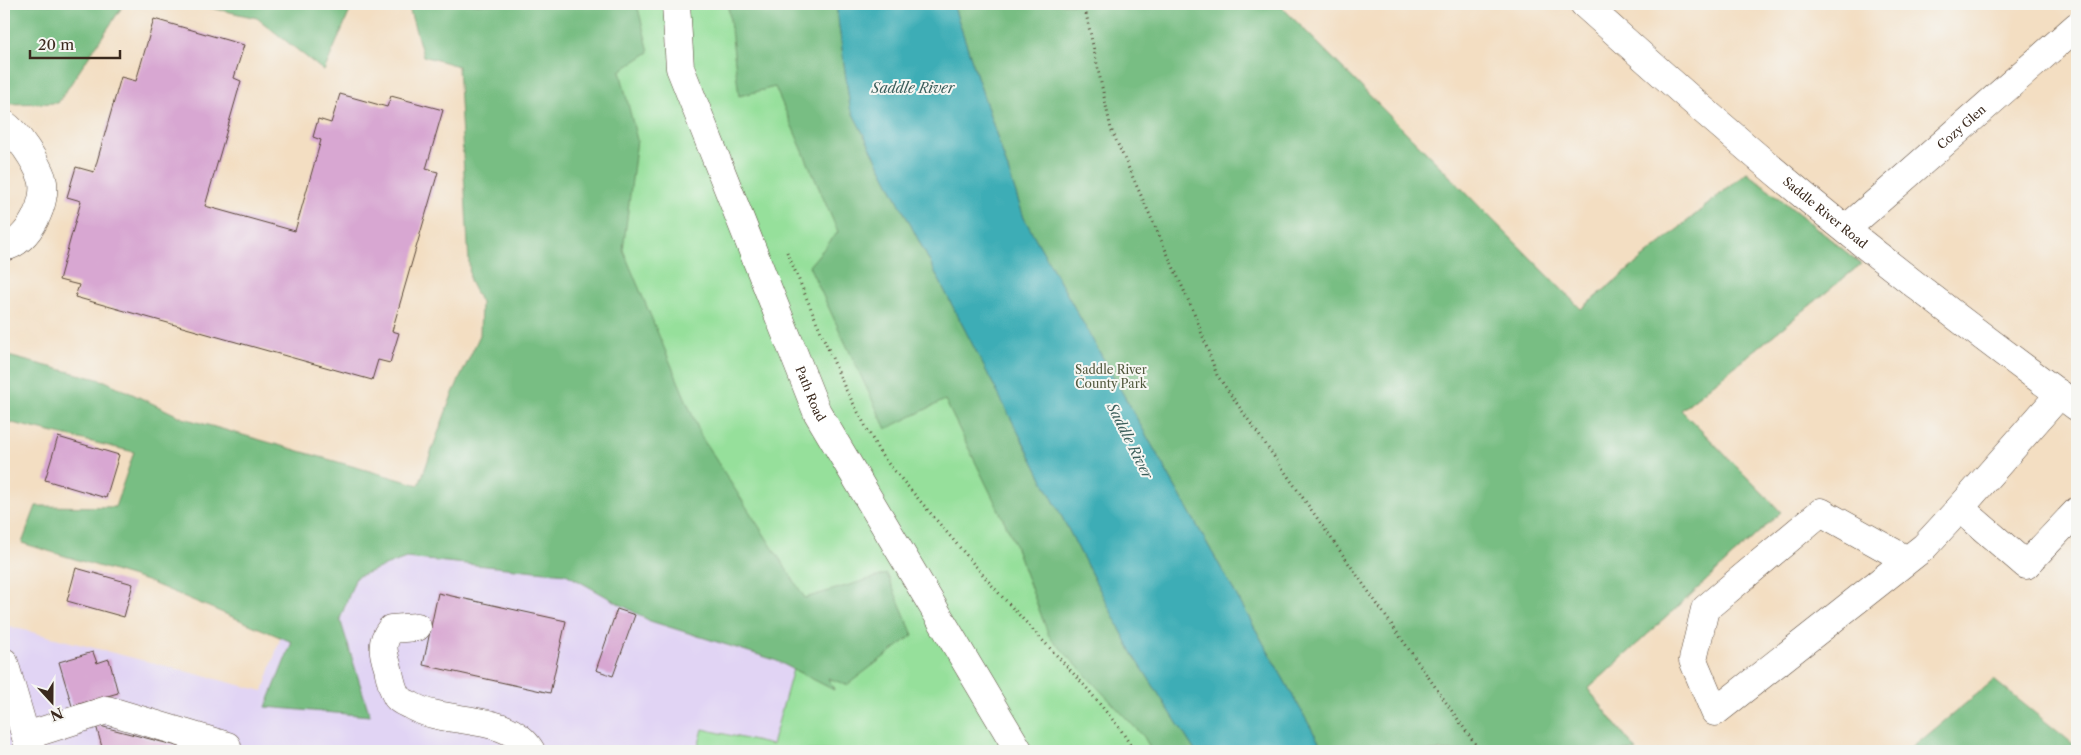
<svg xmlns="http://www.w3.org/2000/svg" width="2081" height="755" font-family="'Libre Caslon Text',serif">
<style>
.built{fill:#e1d4f4}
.green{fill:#96e09b;stroke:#68855c}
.forest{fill:#78be83;stroke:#5a7450}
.water{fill:#3cadb6;stroke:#3c6c6a}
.building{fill:#d8a7d2}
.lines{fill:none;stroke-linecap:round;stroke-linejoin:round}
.minor-casing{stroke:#574537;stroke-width:29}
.path{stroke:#574537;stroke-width:3;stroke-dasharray:1 4;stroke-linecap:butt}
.minor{stroke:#fff;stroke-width:28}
.labels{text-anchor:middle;stroke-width:4;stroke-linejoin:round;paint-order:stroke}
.street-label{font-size:12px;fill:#3b2a1e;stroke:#f6f6f2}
.park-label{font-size:12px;fill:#52583d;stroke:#f6f6f2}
.water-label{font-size:14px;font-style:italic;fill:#3b5e5b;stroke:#f6f6f2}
</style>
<rect width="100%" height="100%" fill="#f6f6f2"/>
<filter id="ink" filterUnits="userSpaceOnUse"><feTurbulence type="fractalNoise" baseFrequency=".02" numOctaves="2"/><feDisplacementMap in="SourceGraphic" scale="10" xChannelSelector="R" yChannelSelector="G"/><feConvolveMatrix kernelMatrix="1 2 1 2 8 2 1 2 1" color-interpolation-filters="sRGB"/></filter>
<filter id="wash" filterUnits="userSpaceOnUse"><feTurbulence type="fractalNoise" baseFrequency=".0096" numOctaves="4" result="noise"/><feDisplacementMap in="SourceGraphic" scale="20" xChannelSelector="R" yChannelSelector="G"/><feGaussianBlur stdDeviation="1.12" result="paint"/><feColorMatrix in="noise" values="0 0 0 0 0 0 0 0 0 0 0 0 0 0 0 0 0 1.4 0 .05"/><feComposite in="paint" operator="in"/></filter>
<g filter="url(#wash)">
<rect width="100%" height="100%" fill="#f3dec2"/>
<path class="built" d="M336 467 551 546 793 669 772 745 703 729 697 751H4V625L263 691Z"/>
<path class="green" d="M538 4H1279L1581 309 1747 172 1861 264 1681 410 1781 512 1588 689 1637 751H697L703 729 772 745 793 669 834 689 607 295Z"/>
<path class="forest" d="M4 4H124L58 103 4 104Z
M193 4H353L324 71 257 18Z
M408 4H637L649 52 620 71 637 140 623 250 702 438 805 598 887 574 913 635 847 685 828 678 834 690 775 660 650 621 566 574 406 558 356 577 340 619 370 716 266 707 292 642 147 581 22 543 36 506 115 507 134 452 4 421V355L105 381 183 418 419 485 452 395 480 335 481 303 470 281 458 66 423 56Z
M728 4H836L850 108 1133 654 1195 751H1152L1144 737 1049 636 1011 535 945 400 886 429 809 266 838 232 775 87 739 96Z
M953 4H1279L1581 309 1747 172 1861 264 1681 410 1781 512 1588 689 1637 751H1324L1024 218Z
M1994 680 2077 747V751H1908Z"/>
<path class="water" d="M836 4H953L1024 218 1324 751H1195L1133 654 850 108Z"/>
<g id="blocks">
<path class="building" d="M154 19 244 45 234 78 241 81 205 206 295 231 321 140 313 137 318 119 331 123 340 94 387 107 391 96 443 110 426 169 438 172 392 331 399 333 390 363 378 360 372 380 75 297 79 285 59 280 81 201 67 197 76 167 94 172 121 77 136 81Z
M58 437 119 455 106 498 45 480Z
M76 568 133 584 124 617 67 601Z
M438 593 566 621 550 693 423 665Z
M617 609 635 615 613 676 596 670Z
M93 652 97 663 109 659 118 693 72 706 59 662Z
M96 725 181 747 180 751H103Z"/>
</g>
</g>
<g filter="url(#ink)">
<use href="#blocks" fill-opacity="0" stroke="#574537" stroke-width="1"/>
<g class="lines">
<g class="minor-casing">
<g id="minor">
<path id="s1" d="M676 4 680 68 817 412 1019 751"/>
<path id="s2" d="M1584 4C1630 45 1676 87 1723 127 1836 226 1956 318 2077 407"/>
<path d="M4 124C18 134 36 161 42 178 49 201 28 243 4 247"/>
<path id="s3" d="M1846 229 2077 26"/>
<path d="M2060 394 1960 508 2026 565 2077 511"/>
<path d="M1907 560 1821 512 1705 609 1693 660 1715 712 1924 547 1960 508"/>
<path d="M417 627 391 629C380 643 383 652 388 668 390 677 392 689 397 697 400 701 406 703 410 705 446 727 507 711 531 751"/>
<path d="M4 662 30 751"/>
<path d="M26 736 107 710 227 746"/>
</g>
</g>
<path class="path" d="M1084 4 1111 129 1195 315 1217 375 1480 751
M787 252 844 386 881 455 995 589 1085 686 1121 730 1134 751"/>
<use href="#minor" class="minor"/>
</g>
</g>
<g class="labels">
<g class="street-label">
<text dy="4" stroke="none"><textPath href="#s3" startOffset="154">Cozy Glen</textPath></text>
<text dy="4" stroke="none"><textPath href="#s2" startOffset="319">Saddle River Road</textPath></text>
<text dy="4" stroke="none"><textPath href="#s1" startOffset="415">Path Road</textPath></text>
</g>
<g class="park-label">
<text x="1111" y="374">Saddle River<tspan x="1111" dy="14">County Park</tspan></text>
</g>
<g class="water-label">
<text x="913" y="93">Saddle River</text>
<text transform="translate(1130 441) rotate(63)" y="5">Saddle River</text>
</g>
</g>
<rect width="2081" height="755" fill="none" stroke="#f6f6f2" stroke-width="20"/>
<g transform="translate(52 702) rotate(159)" stroke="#f6f6f2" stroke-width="4" paint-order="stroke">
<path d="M0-4L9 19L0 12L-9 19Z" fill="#3b2a1e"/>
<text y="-8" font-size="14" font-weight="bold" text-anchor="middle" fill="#3b2a1e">N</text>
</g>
<path d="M30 50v8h90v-8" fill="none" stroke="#3b2a1e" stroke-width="2.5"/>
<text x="38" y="50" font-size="15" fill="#3b2a1e" stroke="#f6f6f2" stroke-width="4" paint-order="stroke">20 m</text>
</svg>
